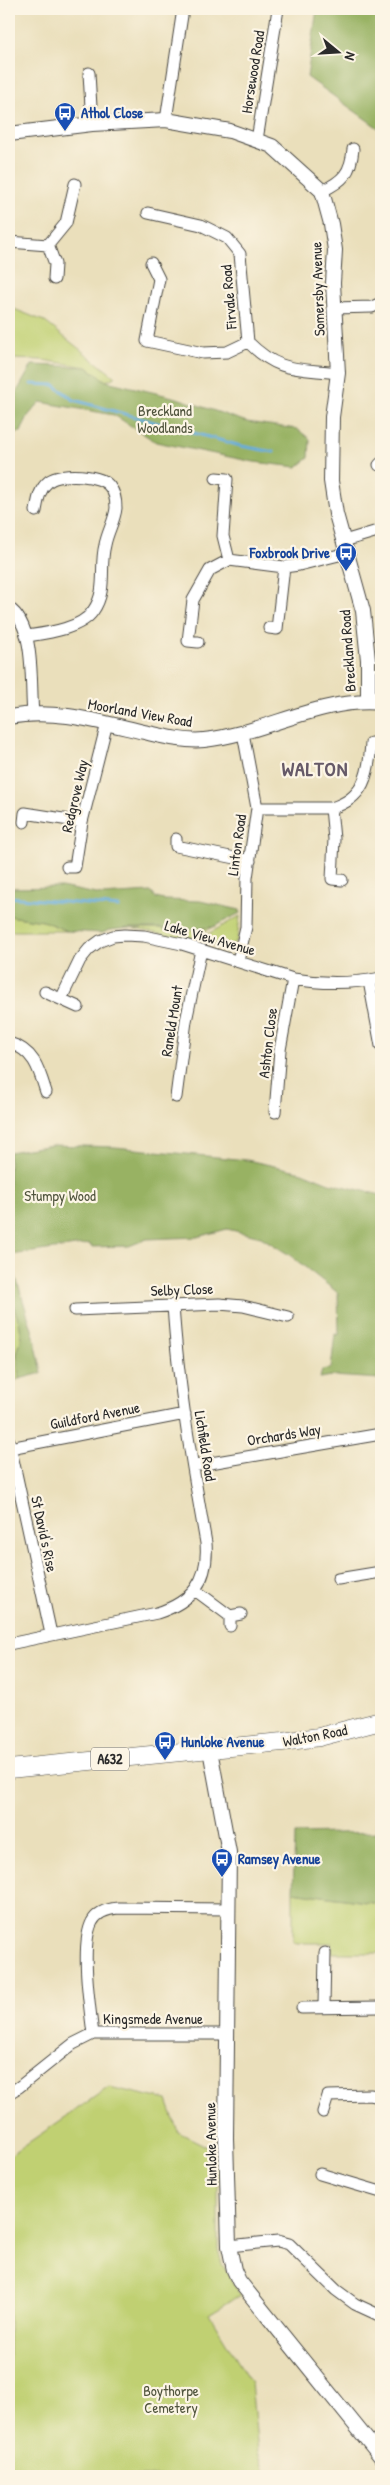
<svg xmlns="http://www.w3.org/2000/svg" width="390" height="2485" font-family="'Patrick Hand',sans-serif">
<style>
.green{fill:#c0d072;stroke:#767e4e}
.forest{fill:#98b264;stroke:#626e48}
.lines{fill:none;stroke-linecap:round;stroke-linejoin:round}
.stream{stroke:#66addc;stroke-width:3}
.minor-casing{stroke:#484641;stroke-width:13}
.tertiary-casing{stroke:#484641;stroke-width:16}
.primary-casing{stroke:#484641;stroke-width:19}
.minor{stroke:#fff;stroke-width:11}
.tertiary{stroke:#fff;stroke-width:14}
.primary{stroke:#fff;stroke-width:18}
.labels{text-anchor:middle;stroke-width:4.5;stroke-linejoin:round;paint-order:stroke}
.shield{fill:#fcf5e5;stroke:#6a6863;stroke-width:1}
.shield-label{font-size:14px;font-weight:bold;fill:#2b2b2b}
.street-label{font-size:15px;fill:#2b2b2b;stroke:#fcf5e5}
.transit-label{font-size:15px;font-weight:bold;fill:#164399;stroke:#fcf5e5;text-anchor:start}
.park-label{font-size:15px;fill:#50543d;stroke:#fcf5e5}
.district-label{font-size:20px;font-weight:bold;letter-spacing:1px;fill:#665a68;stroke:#fcf5e5}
</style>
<rect width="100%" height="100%" fill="#fcf5e5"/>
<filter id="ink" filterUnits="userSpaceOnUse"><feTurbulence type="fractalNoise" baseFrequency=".02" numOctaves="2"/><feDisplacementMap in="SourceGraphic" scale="10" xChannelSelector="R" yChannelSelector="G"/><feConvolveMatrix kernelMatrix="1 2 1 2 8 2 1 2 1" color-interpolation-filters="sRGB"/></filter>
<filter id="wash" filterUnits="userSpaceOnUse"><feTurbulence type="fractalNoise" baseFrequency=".0096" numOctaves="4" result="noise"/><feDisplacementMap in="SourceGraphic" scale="20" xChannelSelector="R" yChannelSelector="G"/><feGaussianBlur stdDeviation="1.12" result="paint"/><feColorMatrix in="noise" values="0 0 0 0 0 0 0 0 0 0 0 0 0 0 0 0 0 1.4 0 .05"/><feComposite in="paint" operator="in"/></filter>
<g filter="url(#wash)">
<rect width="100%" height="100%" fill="#eadfbb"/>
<path class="green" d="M9 307 44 321 115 377 106 381 87 367 42 360 11 359 9 357Z
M9 916 43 921 67 931H9Z
M240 916 237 940C227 953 212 943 199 939Z
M213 927 190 940 130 928H161L172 932Z
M9 1294 19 1322 22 1338 17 1353 19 1379 9 1383Z
M293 1892 381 1904V1953H332V1943H297L293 1941Z
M109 2087 167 2100 178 2132 218 2152V2249L222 2264 240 2295 209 2314 251 2383 258 2452 265 2476H9V2156Z"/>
<path class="forest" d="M317 9H381V130L307 77Z
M32 365 87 367 106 381 177 398 247 422 297 429 310 439 309 458 297 467 254 462 156 442 114 415 40 402 28 416 21 432 9 434V406Z
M61 887 102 895 151 892 156 898 164 900 200 901 240 910V913L213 927 172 932 161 928H130L110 930 102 933 67 931 43 921 9 916V888Z
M52 1145 115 1147 247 1160 302 1172 329 1183 381 1195V1379L332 1376 320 1378 322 1370 331 1368 335 1334 339 1335 338 1293 291 1256 261 1237 227 1229 197 1237 147 1239 129 1246 91 1247 90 1244 11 1255V1261L34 1336 42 1373 19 1379 17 1353 22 1338 19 1322 9 1294V1152Z
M381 1832V1904L293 1892 295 1834Z"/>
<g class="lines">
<path class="stream" d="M31 384 54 385 74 400 241 446 274 452
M9 897 119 907"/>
</g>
</g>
<g filter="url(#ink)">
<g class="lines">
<g class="minor-casing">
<path id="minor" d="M89 73 92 124
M166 120 183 9
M257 140 278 9
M322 191C343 181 351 173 353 149
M148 213 201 225 227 238 240 254 248 342C279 373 297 368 338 373
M9 242 48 245 66 223 75 184
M48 245 55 264 54 279
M151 263 159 279 147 341 203 353 227 352 248 342
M334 308 372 307 381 303
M379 465 381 463
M216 478 227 479 223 536 229 560
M344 541 381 530
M9 608C36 626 30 684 33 714
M269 628 277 629 284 567
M27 636C47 633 81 629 93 611 108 590 99 567 105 545 107 533 115 520 116 508 116 500 115 493 110 487 102 474 61 472 49 481 39 489 38 500 36 511
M198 642 188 641 193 600 210 570 229 560 284 567 299 565 347 553
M257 808H331C364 799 369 774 371 743
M331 808 334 839 332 879 342 880
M24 822 25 813 82 822
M176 839V846L250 861
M67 867H75L82 822 107 723
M238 961 246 927 247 878 257 808 243 733
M369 981 381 1046
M45 992 78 1007
M61 999 80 960 89 949 100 941 113 936 125 935 144 936 182 944 293 979C323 984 351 984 381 978
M9 1043C34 1050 39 1069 46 1092
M176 1097 186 1021 201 950
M275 1112 280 1050 293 979
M75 1310 219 1304 243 1306 288 1317
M9 1441 51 1634
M10 1448 185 1414
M193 1466 381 1434
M338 1579 381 1572
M195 1590 230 1616
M230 1626V1616L241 1614
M9 1644 157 1613C192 1602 209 1581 206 1543 192 1464 178 1385 173 1305
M324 2006 325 1953
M302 2008 381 2007
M93 2034C90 2009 80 1944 92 1922 97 1912 107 1909 118 1908L229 1909
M9 2093 19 2087 73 2044 93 2034H227
M323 2112 328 2096 370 2095 381 2097
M320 2174 381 2192
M229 2246 278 2241 289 2244 336 2290 355 2304 381 2316"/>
</g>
<g class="tertiary-casing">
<path id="tertiary" d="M9 134 92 124 166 120 230 131 272 146 322 191 331 224 335 250 333 283 338 373 332 417 331 481 336 514 363 611 368 660V702
M9 717C54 708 100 722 144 732 162 736 185 742 204 740 264 734 320 697 381 703
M210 1750 229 1852 226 2138 229 2246 234 2270 239 2281 381 2457"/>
</g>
<g class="primary-casing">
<path id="primary" d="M9 1769 282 1742 319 1737 381 1721"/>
</g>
<use href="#minor" class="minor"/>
<use href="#tertiary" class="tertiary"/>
<use href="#primary" class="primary"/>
</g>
</g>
<defs>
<g id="bus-pin" transform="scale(1.125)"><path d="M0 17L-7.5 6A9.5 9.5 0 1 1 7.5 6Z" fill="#1a4fb4" stroke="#fcf5e5"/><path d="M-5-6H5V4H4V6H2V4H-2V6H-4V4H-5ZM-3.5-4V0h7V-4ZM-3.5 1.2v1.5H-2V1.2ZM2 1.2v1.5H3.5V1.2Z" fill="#fff"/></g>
</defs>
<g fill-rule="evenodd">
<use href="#bus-pin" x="65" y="113"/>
<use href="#bus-pin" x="346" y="553"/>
<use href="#bus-pin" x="165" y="1742"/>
<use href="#bus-pin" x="222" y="1859"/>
</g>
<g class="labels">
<rect class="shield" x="91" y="1747.5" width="38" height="23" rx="4"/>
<g class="shield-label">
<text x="110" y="1764">A632</text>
</g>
<g class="street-label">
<text transform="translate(253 72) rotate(-81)" y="5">Horsewood Road</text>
<text transform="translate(318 289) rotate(-92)" y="5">Somersby Avenue</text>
<text transform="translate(229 297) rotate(-95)" y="5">Firvale Road</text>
<text transform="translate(348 651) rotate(-94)" y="5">Breckland Road</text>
<text transform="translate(140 713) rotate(10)" y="5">Moorland View Road</text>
<text transform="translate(75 796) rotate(-77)" y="5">Redgrove Way</text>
<text transform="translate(237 845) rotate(-82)" y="5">Linton Road</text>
<text transform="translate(210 938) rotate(16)" y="5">Lake View Avenue</text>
<text transform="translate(172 1021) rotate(-81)" y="5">Raneld Mount</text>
<text transform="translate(268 1043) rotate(-83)" y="5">Ashton Close</text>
<text transform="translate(182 1290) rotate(-2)" y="5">Selby Close</text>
<text transform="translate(95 1416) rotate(-11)" y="5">Guildford Avenue</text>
<text transform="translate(284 1435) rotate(-9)" y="5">Orchards Way</text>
<text transform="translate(205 1446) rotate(81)" y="5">Lichfield Road</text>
<text transform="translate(44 1534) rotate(78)" y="5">St David's Rise</text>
<text transform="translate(315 1736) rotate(-11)" y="5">Walton Road</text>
<text x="153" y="2024">Kingsmede Avenue</text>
<text transform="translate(211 2144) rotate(-91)" y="5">Hunloke Avenue</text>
</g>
<g class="transit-label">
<text x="81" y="118">Athol Close</text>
<text x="330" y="558" text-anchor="end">Foxbrook Drive</text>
<text x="181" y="1747">Hunloke Avenue</text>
<text x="238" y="1864">Ramsey Avenue</text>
</g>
<g class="park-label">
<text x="165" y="416">Breckland<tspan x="165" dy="17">Woodlands</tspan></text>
<text x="60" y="1201">Stumpy Wood</text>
<text x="171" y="2396">Boythorpe<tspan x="171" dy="17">Cemetery</tspan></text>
</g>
<g class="district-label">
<text x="315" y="776">WALTON</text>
</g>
</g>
<rect width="390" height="2485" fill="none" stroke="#fcf5e5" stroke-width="30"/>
<g transform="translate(338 52) rotate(108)" stroke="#fcf5e5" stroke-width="4" paint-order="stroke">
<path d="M0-4L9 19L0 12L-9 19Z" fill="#2b2b2b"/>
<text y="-8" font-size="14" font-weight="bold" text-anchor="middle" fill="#2b2b2b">N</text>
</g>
</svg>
